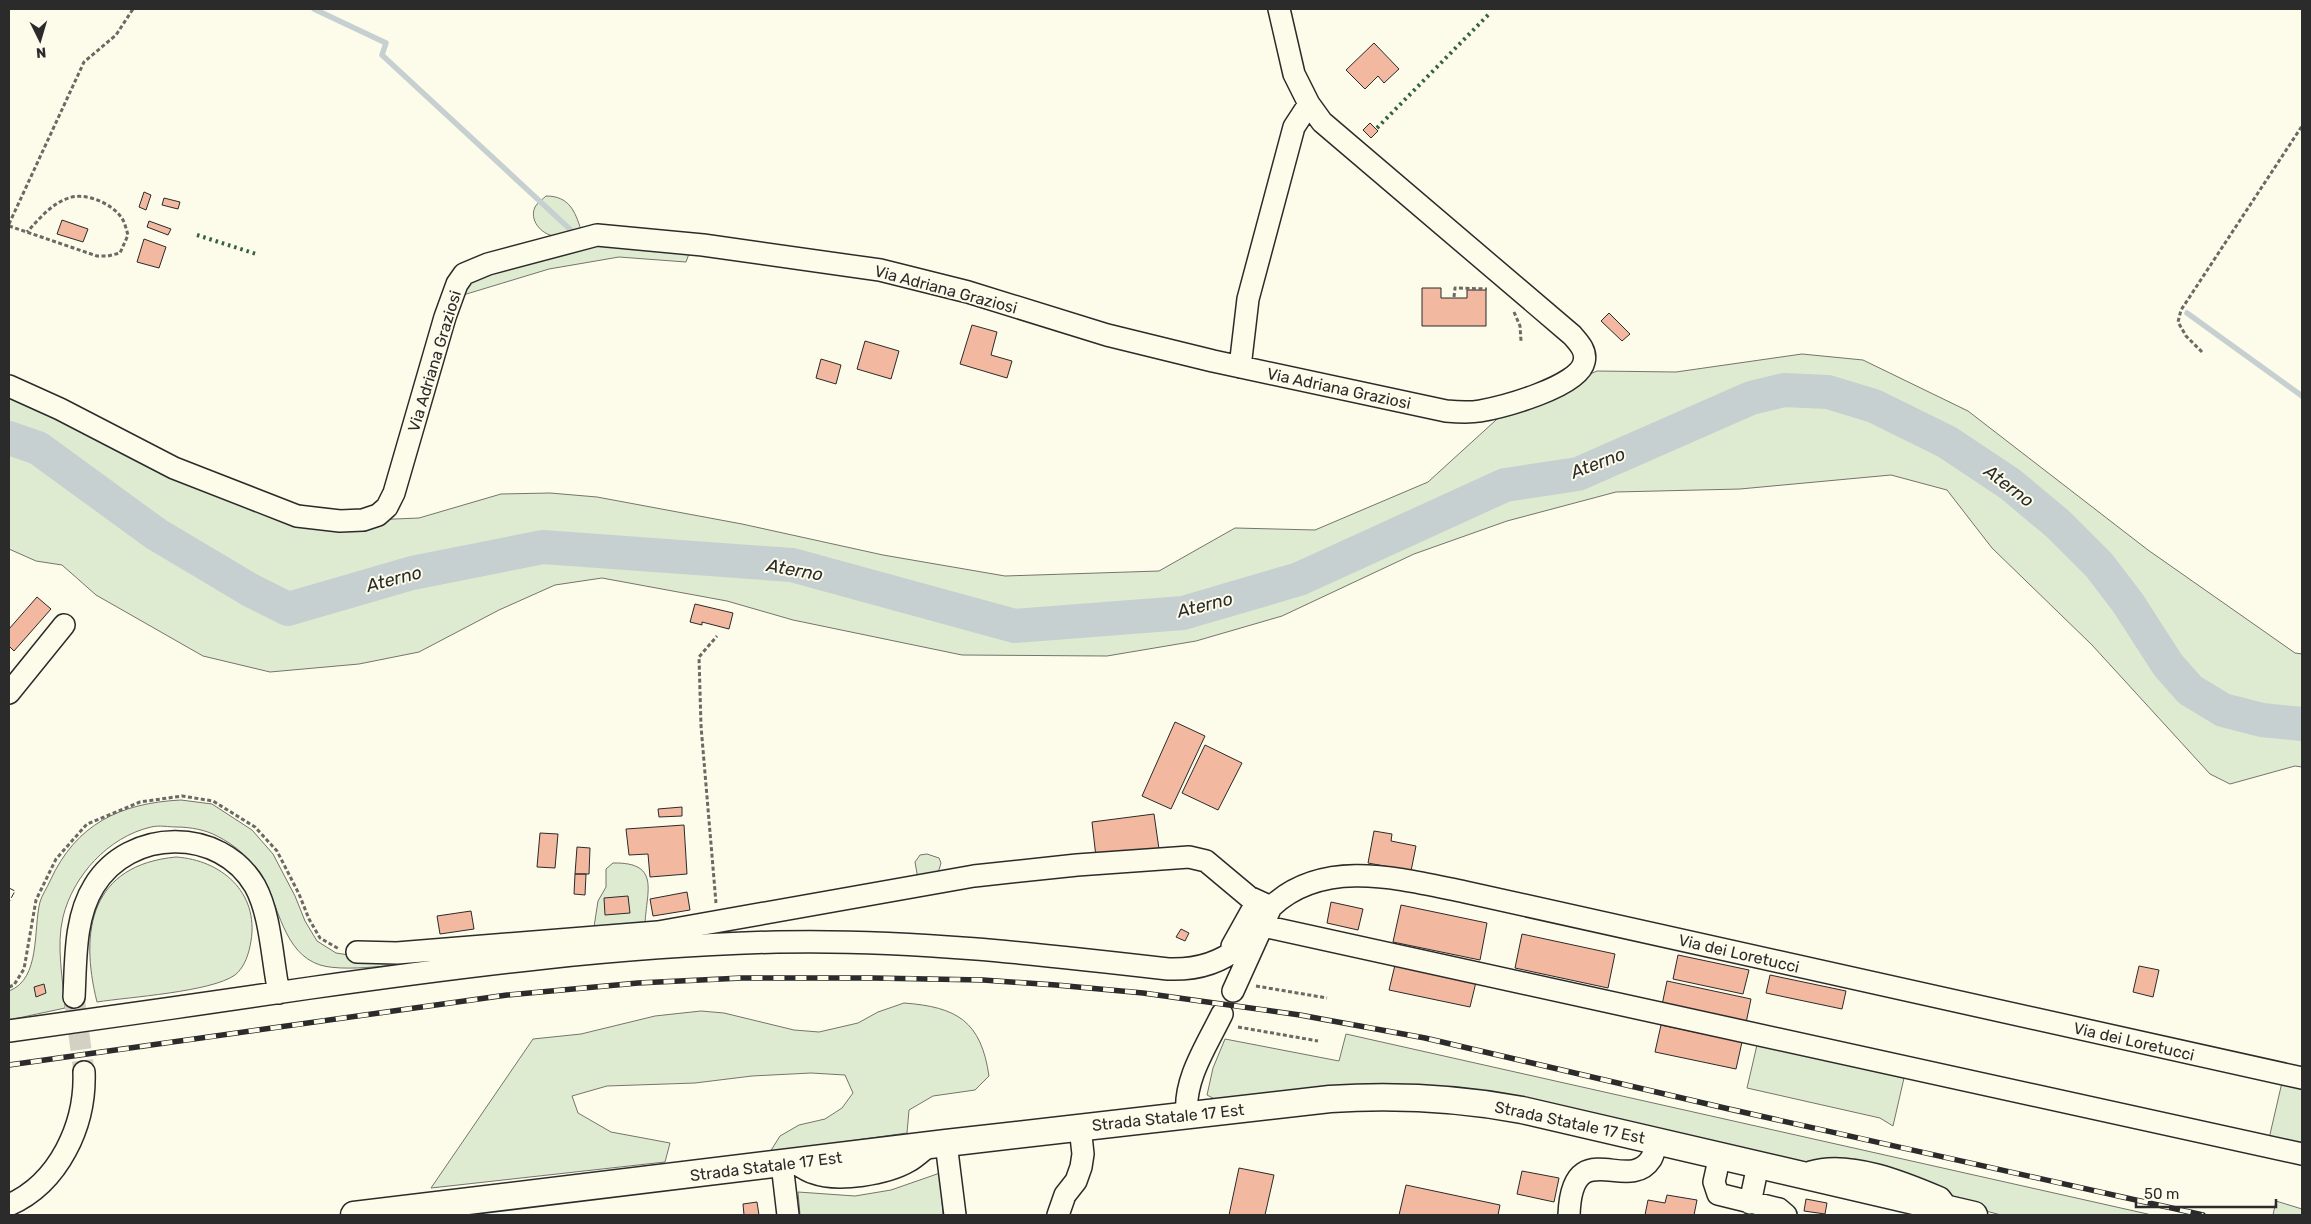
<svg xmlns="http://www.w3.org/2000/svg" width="2311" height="1224" font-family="Rubik,sans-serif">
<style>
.green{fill:#deebd1;stroke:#74746e}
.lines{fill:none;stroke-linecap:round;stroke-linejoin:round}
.stream{stroke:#c7d0d0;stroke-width:5.5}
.river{stroke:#c7d0d0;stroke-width:34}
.building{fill:#f2b8a0;stroke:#2b2b2b}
.minor-tunnel{stroke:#d3d1c4;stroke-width:21;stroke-dasharray:21 11;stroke-linecap:butt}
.minor-casing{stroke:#2b2b2b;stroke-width:24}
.major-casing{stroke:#2b2b2b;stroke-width:29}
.path{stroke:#6a6964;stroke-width:3;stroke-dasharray:4 2.5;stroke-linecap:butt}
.minor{stroke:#fdfbea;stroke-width:21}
.major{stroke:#fdfbea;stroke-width:26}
.rail-casing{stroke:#2b2b2b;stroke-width:5.5}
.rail{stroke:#fdfbea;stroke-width:4;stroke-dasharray:11;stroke-linecap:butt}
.hedge{stroke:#34623c;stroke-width:4;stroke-dasharray:2.5 4;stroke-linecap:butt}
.fence{stroke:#2b2b2b;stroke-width:1;stroke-dasharray:6 2.5;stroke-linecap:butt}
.labels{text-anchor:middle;stroke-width:4;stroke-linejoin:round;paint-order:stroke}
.street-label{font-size:16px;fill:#2b2b2b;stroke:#fdfbea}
.water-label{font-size:18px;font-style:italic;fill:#2b2b2b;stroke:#fdfbea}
</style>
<rect width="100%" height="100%" fill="#fdfbea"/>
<path class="green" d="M546 196C569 196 575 211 581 230 573 232 561 238 554 236 541 234 529 220 535 207 537 203 543 199 546 196Z
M608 241 690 251 686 262 619 257 549 269 450 299 459 280Z
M1802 354 1863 360 1968 411 2148 550 2295 653 2302 654V767L2295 766 2230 784 2210 774 2092 645 1992 548 1947 490 1891 475 1740 489 1616 492 1507 521 1414 554 1282 616 1196 641 1107 656 962 655 793 620 727 601 602 578 555 585 499 610 419 652 359 664 270 672 203 656 96 595 62 565 36 561 9 549V376L173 458 291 503 370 520 419 518 501 494 550 493 597 497 742 524 883 555 1005 576 1159 571 1235 528 1315 530 1428 482 1507 410 1597 371 1676 372Z
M181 800 212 804 252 830 273 854 295 896 305 921 317 941 336 953 356 956 455 957C422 961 349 974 320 965 283 953 279 905 262 876 251 859 235 845 217 836 206 830 190 827 177 827 169 827 159 825 151 827 108 837 73 876 63 917 56 946 63 979 65 1008L9 1020V991C41 979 33 929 40 902 42 895 47 888 50 881 76 824 120 803 181 800Z
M927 854 939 858 941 863 938 873 918 879 915 862 920 855Z
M176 857C221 860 259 892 251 941 249 953 245 967 235 975 211 992 129 997 97 1002 79 930 91 865 176 857Z
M613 863C663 862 645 894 645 927H594L598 901 606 887V869Z
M904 1003C957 1007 981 1021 989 1076L975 1090 933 1096 909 1110 907 1133 770 1152 780 1136 799 1125 825 1119 842 1108 853 1093 845 1075 811 1073 752 1076 695 1083 607 1086 572 1096 578 1113 611 1132 670 1143 665 1162 431 1188 533 1039 581 1034 655 1016 701 1011 724 1013 794 1030 819 1032 858 1023 878 1012Z
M1346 1034 2152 1215H2001L1805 1163 1519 1102 1224 1104 1207 1095 1213 1068 1225 1039 1339 1061Z
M1757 1045 1904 1078 1893 1126 1880 1118 1747 1088Z
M2283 1078 2302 1083V1151L2268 1143Z
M940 1173 943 1215H800L798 1192 855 1196 891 1190Z
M2276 1201 2302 1209V1215H2273Z"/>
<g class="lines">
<path class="stream" d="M314 9 386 43 382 55 573 232
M2187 313 2302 396"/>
<path class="river" d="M9 438 38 448 156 534 250 590 288 609 412 573 543 547 792 565 1015 626 1183 613 1299 579 1505 485 1578 474 1751 398 1784 390 1828 392 1874 406 1947 442 2010 484 2058 524 2099 565 2128 603 2168 665 2190 690 2223 710 2262 720 2302 724"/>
</g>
<path class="building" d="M1374 43 1399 69 1384 83 1378 76 1365 89 1346 70Z
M1370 123 1378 131 1371 138 1363 130Z
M144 192 151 195 146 210 139 207Z
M164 198 180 202 178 209 162 205Z
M62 220 88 229 83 242 57 234Z
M149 221 171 229 168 235 147 227Z
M144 239 166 247 159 268 137 262Z
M1422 288H1441V298H1467V290H1486V326H1422Z
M1609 313 1630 334 1622 341 1601 321Z
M972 325 997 332 991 355 1012 361 1007 378 960 364Z
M865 341 899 351 891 379 857 369Z
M821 359 841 365 836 384 816 378Z
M37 597 51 609 14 651 9 646V629Z
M695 604 733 613 729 629 702 622V625L690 622Z
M1175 722 1205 736 1171 809 1142 796Z
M1205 745 1242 763 1218 810 1182 793Z
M682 807V816L659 817 658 809Z
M1154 814 1159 849 1096 857 1092 822Z
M684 825 687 874 650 877 648 854 629 855 626 829Z
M1374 831 1392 834 1391 841 1416 846 1411 871 1368 863Z
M540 833 558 834 555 868 537 867Z
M577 847 590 848 589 874H575Z
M575 874H586L585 895 574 894Z
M687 892 690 910 653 916 650 899Z
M628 896 630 913 605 915 604 898Z
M1331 902 1363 909 1358 930 1327 923Z
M1401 905 1487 923 1480 960 1393 942Z
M471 911 474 929 440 934 437 916Z
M1181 929 1189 933 1185 941 1176 937Z
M1522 934 1615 954 1608 988 1515 968Z
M1678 955 1749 970 1743 994 1673 979Z
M1395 965 1476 982 1470 1007 1389 990Z
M2139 966 2159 970 2153 997 2133 992Z
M1770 975 1846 991 1842 1009 1766 993Z
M1667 981 1751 999 1746 1023 1662 1005Z
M44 984 46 993 36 997 34 987Z
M1661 1025 1742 1042 1736 1069 1655 1052Z
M1239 1168 1274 1175 1265 1215H1229Z
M1522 1171 1559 1178 1554 1202 1517 1194Z
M1406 1185 1500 1205 1498 1215H1399Z
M1667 1195 1697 1200 1694 1215H1645L1648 1200 1665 1203Z
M1806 1199 1827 1203 1825 1214 1804 1211Z
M757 1202 759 1215H744L743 1204Z"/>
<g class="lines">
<path class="minor-tunnel" d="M74 997 84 1072"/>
<g class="minor-casing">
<path id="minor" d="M1240 367 1248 299 1294 127 1309 104
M9 386 60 409 174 468 297 516 340 521 363 520 378 515 387 507 394 493 445 317 457 284 464 274 488 264 597 235 703 245 880 270 968 292 1107 335 1213 361 1446 411C1457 412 1468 413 1480 411 1502 407 1579 387 1584 362 1587 351 1579 343 1572 335L1322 122 1309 104 1294 74 1279 9
M9 693 64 625
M1232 946 1251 912 1271 907
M357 952 397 953 658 932 974 876 1077 865 1189 857 1206 861 1249 897 1271 907
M1233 991 1271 907C1324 857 1401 879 1465 892L2302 1078
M74 997C76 961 74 918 94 886 129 828 220 826 255 886 271 915 272 960 279 993
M9 1031C109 1017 210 1003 310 988 466 966 620 946 777 942 908 939 1038 954 1168 969 1194 970 1219 964 1239 947 1248 941 1255 933 1263 926L2302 1154
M1187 1115C1183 1080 1207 1045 1222 1014
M946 1143 955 1215
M1720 1155 1714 1182 1718 1194 1779 1209 1786 1215
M794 1162C800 1166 807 1171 814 1173 838 1182 887 1174 909 1161 916 1157 923 1150 930 1145
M782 1164 788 1215
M1811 1172C1849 1160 1905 1183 1940 1198L1943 1202
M1750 1203 1758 1165
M9 1205C59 1183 86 1125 84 1072
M1058 1215 1065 1195 1076 1181 1081 1167 1083 1154 1080 1127
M1569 1215C1572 1132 1628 1195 1651 1159 1654 1154 1655 1147 1657 1141"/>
</g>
<g class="major-casing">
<path id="major" d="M354 1215 946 1143 1330 1099C1394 1095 1458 1098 1522 1110L1974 1215"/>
</g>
<path class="path" d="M9 224 84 62 116 35 133 9
M9 226 97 256H108L120 253 128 235C126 229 125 222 121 217 111 203 85 192 69 198 52 203 39 219 27 232
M1454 297 1455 288 1487 289
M1514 312 1520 326 1521 341
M2202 352 2186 336 2178 322 2181 310 2302 126
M716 903 701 726 699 657 717 636
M1256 986 1327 998
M9 987 14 985 24 969 36 900 56 859 87 824 140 802 182 796 213 801 255 827 277 851 299 894 309 919 320 938 339 949
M1238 1027 1318 1041"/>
<use href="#minor" class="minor"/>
<use href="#major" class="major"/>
<g class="rail-casing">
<path id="rail" d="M9 1065 507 995 638 983 742 978H873L983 980 1056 985 1143 993 1300 1015 1425 1038 1729 1109 2203 1215"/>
</g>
<use href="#rail" class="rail"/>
<path class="hedge" d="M1377 128 1490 13
M197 235 256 254"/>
<path class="fence" d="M9 888 15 891 9 902"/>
</g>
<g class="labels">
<g class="street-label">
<text transform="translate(946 289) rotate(15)" y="6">Via Adriana Graziosi</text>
<text transform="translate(434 361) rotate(-73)" y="6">Via Adriana Graziosi</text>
<text transform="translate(1339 388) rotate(12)" y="6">Via Adriana Graziosi</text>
<text transform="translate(1739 953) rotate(13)" y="6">Via dei Loretucci</text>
<text transform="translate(2134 1041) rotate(13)" y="6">Via dei Loretucci</text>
<text transform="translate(1168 1117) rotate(-6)" y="6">Strada Statale 17 Est</text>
<text transform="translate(1570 1122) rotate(12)" y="6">Strada Statale 17 Est</text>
<text transform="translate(766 1166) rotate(-7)" y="6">Strada Statale 17 Est</text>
</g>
<g class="water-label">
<text transform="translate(1598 463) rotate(-21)" y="6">Aterno</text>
<text transform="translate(2009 486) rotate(37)" y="6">Aterno</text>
<text transform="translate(795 570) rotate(10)" y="6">Aterno</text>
<text transform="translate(394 579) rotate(-15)" y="6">Aterno</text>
<text transform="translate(1205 605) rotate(-14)" y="6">Aterno</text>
</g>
</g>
<rect width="2311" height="1224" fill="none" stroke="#2b2b2b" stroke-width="20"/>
<g transform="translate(40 40) rotate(175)" stroke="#fdfbea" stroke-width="4" paint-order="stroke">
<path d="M0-4L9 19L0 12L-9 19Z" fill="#2b2b2b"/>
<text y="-8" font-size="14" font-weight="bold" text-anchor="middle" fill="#2b2b2b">N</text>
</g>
<path d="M2136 1199v8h140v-8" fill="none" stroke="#2b2b2b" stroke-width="2.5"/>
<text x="2144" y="1199" font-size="15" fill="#2b2b2b" stroke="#fdfbea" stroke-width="4" paint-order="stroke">50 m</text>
</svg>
